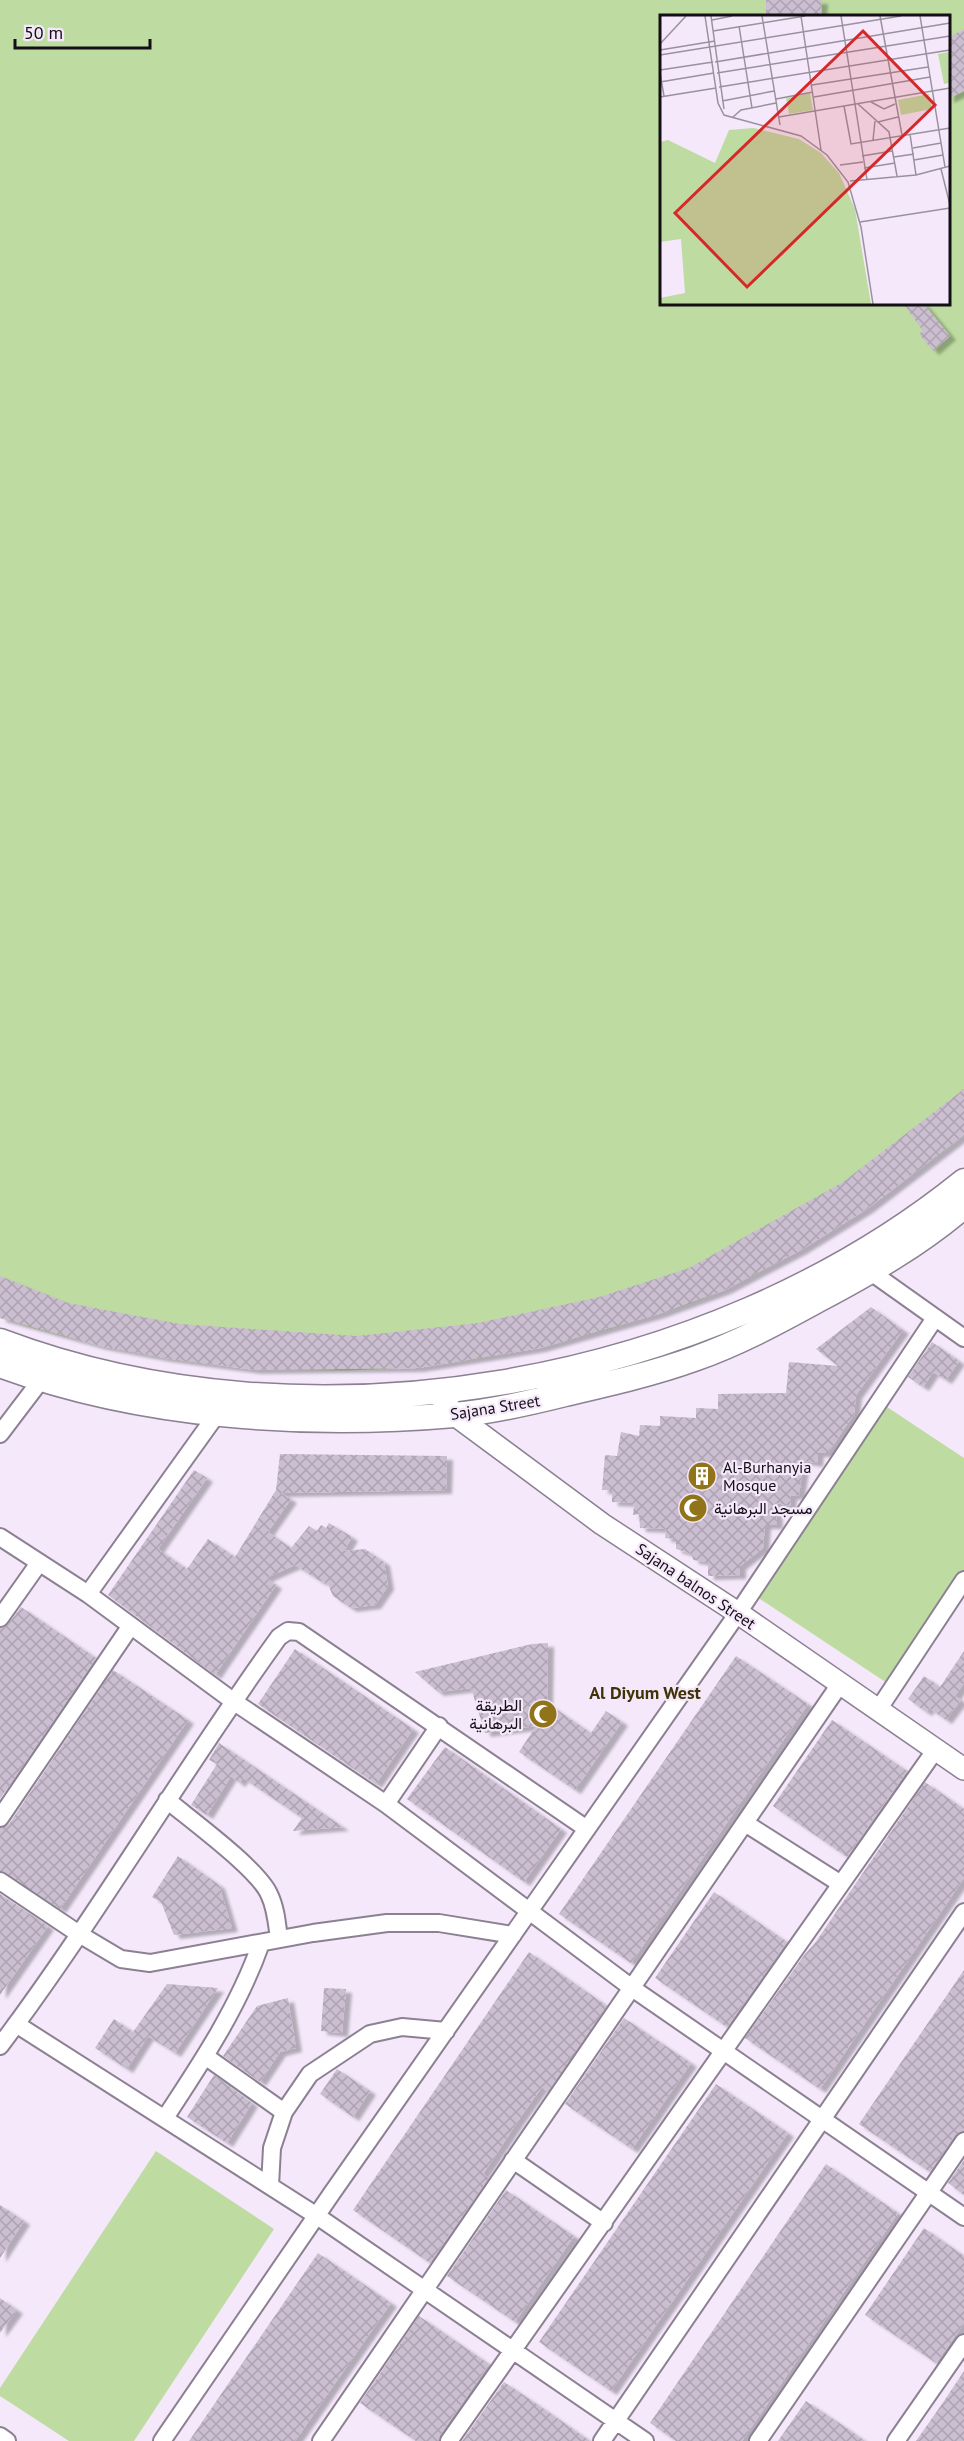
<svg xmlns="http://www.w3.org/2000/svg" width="964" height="2441" font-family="'PT Sans',Vazirmatn,sans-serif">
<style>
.green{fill:#bedca1;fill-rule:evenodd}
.building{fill:url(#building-cross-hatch);filter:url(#shadow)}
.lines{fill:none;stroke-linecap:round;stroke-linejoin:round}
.minor-casing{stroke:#8c8192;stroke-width:20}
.tertiary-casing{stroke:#8c8192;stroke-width:24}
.secondary-casing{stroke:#8c8192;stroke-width:27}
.minor{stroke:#fff;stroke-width:16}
.tertiary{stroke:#fff;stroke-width:21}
.secondary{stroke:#fff;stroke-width:24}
.labels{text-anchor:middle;stroke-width:4.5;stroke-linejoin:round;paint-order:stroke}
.street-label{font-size:16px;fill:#130f15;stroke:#f4e8fa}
.poi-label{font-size:16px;fill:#130f15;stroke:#f4e8fa;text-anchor:start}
.neighbourhood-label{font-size:18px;font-weight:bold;fill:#413308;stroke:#f4e8fa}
.inset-road{fill:none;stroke:#9a919e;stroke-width:1.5}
.view{fill:#d62828;fill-opacity:0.15;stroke:#d62828;stroke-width:3}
.inset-edge{fill:none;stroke:#130f15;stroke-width:3}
</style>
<defs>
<pattern id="building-cross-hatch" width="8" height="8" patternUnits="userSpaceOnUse" patternTransform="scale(1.5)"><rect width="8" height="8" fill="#cabed0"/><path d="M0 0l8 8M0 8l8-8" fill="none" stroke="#ada2b2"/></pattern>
<filter id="shadow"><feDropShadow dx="6" dy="4" stdDeviation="1.5" flood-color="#0004"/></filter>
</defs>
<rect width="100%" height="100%" fill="#f4e8fa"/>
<path class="green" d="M0 0H964V1135C889 1194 813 1248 726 1289 689 1306 648 1317 609 1329 404 1389 203 1383 0 1318ZM661 16H948V303H661Z
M884 1405 964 1458V1573L890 1685 757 1597Z
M156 2151 274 2229 134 2441H69L0 2396V2388Z"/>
<path class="building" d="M766 0H822L821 16H766Z
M964 29V91L948 99V38Z
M903 303H923L950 336 933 351 919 334 923 331Z
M964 1089V1135L867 1209 801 1250 725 1290 659 1314 540 1348 418 1368 255 1370 165 1358 101 1346 0 1318V1276L68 1303 180 1324 357 1336 478 1323 599 1297 689 1268 843 1182Z
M871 1307 903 1330 856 1395 854 1414 828 1453H818L817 1463 804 1461 799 1495 791 1496 790 1506 776 1503 777 1525H765L763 1548 740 1566V1575L708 1576V1562L693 1560 692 1554 676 1549V1539L665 1538 666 1529 640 1528 639 1514 633 1515 634 1503 612 1502V1490H602L605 1455 617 1456 621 1432 639 1436 640 1425 660 1426V1416L696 1418V1408L718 1409V1394L786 1393 789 1362 838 1366 816 1349Z
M932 1342 959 1361 946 1380 933 1372 923 1387 908 1377Z
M280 1454 447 1456 446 1490 281 1493 291 1499 268 1532 291 1548 309 1526 317 1531 321 1525 326 1528 329 1523 352 1537 344 1551 365 1549 384 1562 388 1586 375 1605 351 1608 333 1596 327 1582 320 1581 295 1565 266 1578 276 1585 215 1675 108 1595 194 1470 207 1478 158 1549 187 1569 208 1539 235 1557 276 1490Z
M21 1607 96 1658 0 1799V1628L8 1624Z
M548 1643 547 1703 591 1733 606 1711 622 1722 575 1790 519 1752 536 1726 485 1733 471 1688 438 1692 415 1672 532 1644Z
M295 1649 413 1729 376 1784 258 1704Z
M964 1651V1683L955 1696 961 1700 946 1720 929 1708 926 1712 908 1699 924 1676 940 1687Z
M736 1656 808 1704 631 1963 559 1914Z
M113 1670 188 1720 60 1909 0 1871V1828L9 1824Z
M832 1720 907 1771 847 1857 773 1806Z
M219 1743 343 1827 293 1831 302 1818 243 1778 239 1783 231 1776 207 1815 191 1805 217 1764 209 1760Z
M445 1747 561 1829 524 1882 407 1799Z
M925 1782 964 1809V1878L820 2089 745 2038 805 1954 815 1943Z
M178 1856 219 1885 232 1928 174 1935 161 1902 152 1897Z
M714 1892 787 1942 727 2027 655 1978Z
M0 1894 48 1926 0 1995Z
M529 1952 607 2006 548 2092 542 2087 522 2115 483 2174 489 2178 430 2263 353 2210Z
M964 1970V2131L955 2135 930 2172 859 2124Z
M167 1984 218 1988 175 2053 148 2036 127 2069 95 2048 114 2019 133 2032Z
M324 1988 346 1989 342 2033 321 2031Z
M288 1998 296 2048 280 2052 260 2082 223 2056 257 2006Z
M624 2018 691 2063 632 2149 565 2104Z
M337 2069 370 2091 353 2117 320 2094Z
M214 2075 252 2103 227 2143 187 2117Z
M716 2084 788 2133 611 2391 539 2342Z
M964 2160V2195L948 2183Z
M826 2164 898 2213 742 2441H676L650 2423Z
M506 2190 574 2236 515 2322 447 2276Z
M0 2205 24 2221 0 2258Z
M924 2228 964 2256V2323L936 2363 865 2315Z
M318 2253 391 2303 331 2389 295 2441H189Z
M0 2298 17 2310 0 2333Z
M419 2316 489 2364 440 2435 439 2441H416L360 2403Z
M964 2371V2441H916L942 2404Z
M504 2382 544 2409 590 2441H462Z
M806 2401 842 2425 865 2441H778Z"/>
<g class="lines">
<g class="minor-casing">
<path id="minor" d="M871 1272 964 1338
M0 1434 41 1380
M0 1537 88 1594 233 1701 386 1804 632 1988 964 2217
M88 1594 217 1414
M0 1618 39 1563
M878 1710 964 1580
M167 1800C191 1820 258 1869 269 1894 276 1908 277 1924 279 1939
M386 1804 439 1726
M0 1818 130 1627
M745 1823 841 1884
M0 1881 79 1934 121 1959 150 1963 313 1933 387 1923H439L513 1935
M16 2024 317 2216 645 2441
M0 2046C99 1914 182 1771 279 1637L288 1631 299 1632 587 1829
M205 2056 284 2112
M165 2118C202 2062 239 2006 261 1943
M513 2160 604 2223
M270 2186 272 2148 284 2112 310 2074 370 2034 402 2027 446 2031
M0 2436 7 2441
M162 2441 332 2193 738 1613 935 1318
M321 2441 840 1684
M449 2441 936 1749
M602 2441 964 1912
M758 2441 964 2141
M896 2441 964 2343"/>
</g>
<g class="tertiary-casing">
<path id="tertiary" d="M437 1392 455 1415 602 1524 738 1613 964 1769"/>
</g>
<g class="secondary-casing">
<path id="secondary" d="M0 1341C309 1458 708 1388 964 1181
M0 1365C140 1417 306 1428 454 1415 491 1412 529 1403 565 1394 608 1384 652 1374 694 1359 737 1344 778 1322 818 1300 869 1273 920 1244 964 1206"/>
</g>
<use href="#minor" class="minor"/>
<use href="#tertiary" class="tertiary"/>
<use href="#secondary" class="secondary"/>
</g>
<defs>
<g id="building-disc" transform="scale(1.5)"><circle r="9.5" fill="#91741a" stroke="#f4e8fa"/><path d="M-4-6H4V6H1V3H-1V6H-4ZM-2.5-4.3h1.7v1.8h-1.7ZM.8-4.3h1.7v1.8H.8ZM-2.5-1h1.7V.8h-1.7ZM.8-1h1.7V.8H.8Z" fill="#fff"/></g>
<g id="mosque-disc" transform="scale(1.5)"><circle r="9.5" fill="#91741a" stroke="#f4e8fa"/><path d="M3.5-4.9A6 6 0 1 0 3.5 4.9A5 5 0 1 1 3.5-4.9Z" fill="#fff"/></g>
</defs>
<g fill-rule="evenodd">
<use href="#building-disc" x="702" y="1476"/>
<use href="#mosque-disc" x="693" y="1508"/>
<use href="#mosque-disc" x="543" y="1714"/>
</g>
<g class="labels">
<g class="street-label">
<text transform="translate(495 1407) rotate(-9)" y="6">Sajana Street</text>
<text transform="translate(696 1586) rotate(34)" y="6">Sajana balnos Street</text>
</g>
<g class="poi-label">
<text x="723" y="1473">Al-Burhanyia<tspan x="723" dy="18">Mosque</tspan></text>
<text x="714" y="1514">مسجد البرهانية</text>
<text x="522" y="1711" text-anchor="end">الطريقة<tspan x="522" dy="18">البرهانية</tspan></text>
</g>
<g class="neighbourhood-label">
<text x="645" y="1699">Al Diyum West</text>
</g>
</g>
<g transform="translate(660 15)">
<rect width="290" height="290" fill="#f4e8fa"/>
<path d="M289 37V68L284 69 278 39ZM150 78 153 95 129 99 126 83ZM269 79 272 94 241 100 238 85ZM94 113 139 124 161 138 179 158 195 194 211 289H0V283L25 278 21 224 0 227V127L8 125 55 148 69 115Z" fill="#bedca1"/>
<path class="inset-road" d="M45 1 58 88 64 100 141 121 167 140 188 167 201 212 213 289M51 1 64 94M102 1 120 110M141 1 161 135M181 1 207 165M220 1 242 120M260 1 285 152M52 5 72 1M79 11 92 93M53 16 145 1M0 29 26 1M0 35 55 26M0 40 241 1M55 47 290 8M0 55 53 47M0 58 4 81M57 58 290 21M0 67 54 58M152 70 268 52M59 72 290 35M0 82 56 73M154 82 270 62M116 84 153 77M62 86 114 76M211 87 224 94 235 89M198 89 229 117 237 161M184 91 191 129 290 113M73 102 81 95 116 88M119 102 290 73M218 107 238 102M250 119 256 160M213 125 215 106M253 133 281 128M202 141 232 136M234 142 254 139M254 145 283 140M180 150 203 147M204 153 235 148M281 154 290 190M190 166 256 160 290 151M200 207 290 193"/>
<path class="view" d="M203 16 275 90 87 272 15 198Z"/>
<rect width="290" height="290" class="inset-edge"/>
</g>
<path d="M15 39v9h135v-9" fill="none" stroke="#130f15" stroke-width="3"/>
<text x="24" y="39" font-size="18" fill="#130f15" stroke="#f4e8fa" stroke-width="4.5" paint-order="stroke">50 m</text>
</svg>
